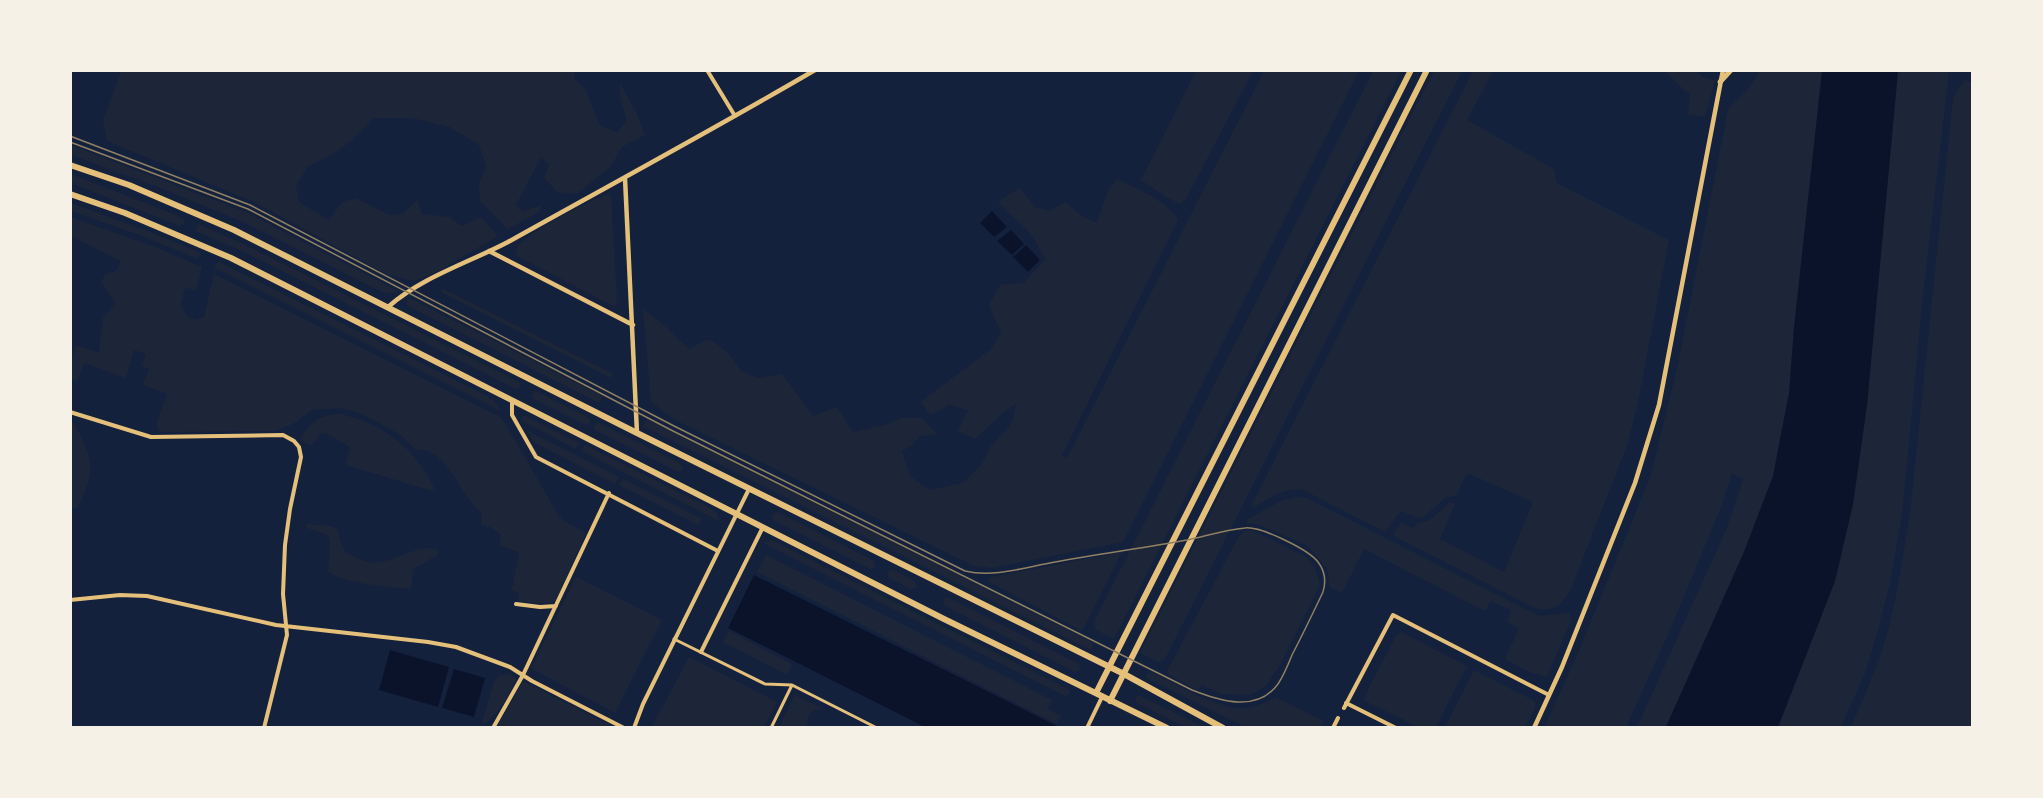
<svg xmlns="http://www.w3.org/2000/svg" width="2043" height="798" font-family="'Source Sans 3',sans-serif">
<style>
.green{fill:#1d2539}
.water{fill:#0b132b}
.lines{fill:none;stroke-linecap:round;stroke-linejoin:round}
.pedestrian{stroke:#e5c07b;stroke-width:3}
.minor{stroke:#e5c07b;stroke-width:4}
.tertiary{stroke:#e5c07b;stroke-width:4.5}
.secondary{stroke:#e5c07b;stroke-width:5}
.trunk{stroke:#e5c07b;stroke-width:6}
.tram{stroke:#918062;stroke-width:1.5}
</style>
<rect width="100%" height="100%" fill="#14213d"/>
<path class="green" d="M574 70 575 79 586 90 600 126 617 132 627 121 620 97V83L636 112 645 135 622 147 611 166 577 194 557 192 544 178 549 165 541 157 516 205 523 211 542 205 539 212 508 229 480 201 479 185 486 166 479 145 450 127 412 118H374L351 141 333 154 309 166 296 185 299 202 329 220 342 202 356 198 389 215 403 214 417 200 422 214 450 217 461 226 481 217 498 236 435 273 414 281 386 274 254 202 107 141 103 121 121 71Z
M1196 71H1253L1186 199 1180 204 1166 197 1141 180Z
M1264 71H1359L1123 542 991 568 972 565 675 420 651 402 643 309 666 327 689 349 706 340 713 341 729 354 741 371 758 378 782 374 813 416 837 407 853 432 885 425 902 418H922L937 434 920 436 911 446 902 451 910 476 929 490 963 483 982 464 991 446 1012 423 1016 404 1002 414 975 439 958 431 968 410 949 405 931 415 920 402 991 349 1001 333 989 305 1000 285 1024 283 1045 259 1032 235 998 202 1019 188 1036 208 1050 211 1065 202 1082 216 1097 223 1108 191 1117 179C1137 189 1167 200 1178 220L1062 455 1067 458Z
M1373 71H1401L1114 639 1096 630 1094 622Z
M1434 71H1462L1165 659 1158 662 1140 653Z
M1473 71H1493L1467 120 1554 169 1557 183 1669 240 1639 397 1628 443 1571 589C1563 604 1553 613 1535 608L1394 536V532L1401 523 1413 528 1417 523 1430 520 1450 502 1455 504 1440 539 1504 572 1533 502 1467 473 1456 496 1446 497 1424 517 1418 518 1401 511 1385 532 1303 490C1283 487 1270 498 1254 508L1251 506Z
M1666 71H1695L1705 78 1715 80 1705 117 1688 114 1690 94C1680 88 1676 80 1667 74Z
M1760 71H1822L1794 328 1789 393 1773 476 1744 552 1666 727H1637L1726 530 1743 479 1732 474 1721 507 1671 628 1626 727 1544 728 1578 653 1651 475 1678 364 1728 109 1749 88Z
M1898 71H1943L1949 73 1923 295 1902 516 1889 587 1878 630 1865 673 1841 727 1778 728 1835 581 1853 504 1867 405Z
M1966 80 1972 83V727H1851C1865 695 1880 661 1889 627 1898 589 1904 551 1910 513L1953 98 1959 88Z
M71 145 248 213 400 292 384 293 243 222 168 191 71 155Z
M71 174 176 215 183 219 185 223 180 226 71 183Z
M608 194 611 196 617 301 615 307 517 256C516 252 516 251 518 247 529 231 589 201 608 194Z
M71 203 145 230 201 253 198 259 142 236 71 211Z
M71 217 155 247 202 267 196 291 185 287 181 305 188 317 196 320 204 317 214 274 502 418 559 516 564 521 586 533 555 601C545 606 531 602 519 601L518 593 512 590 519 552 500 546 501 535 490 527 481 525 482 513C460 497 447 445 416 450L399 434 360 413 341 408 312 410 293 424 274 431 163 432 158 431 157 422 167 394 143 385 149 369 142 366 146 354 134 350 126 378 84 363 77 382 71 380V359L76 345 99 353 103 317 116 304 101 282 105 275 117 270 120 261 71 236Z
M198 224 241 243 519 382 521 387 516 389 238 249 195 231Z
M219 262 487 396 496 403 501 411 213 267Z
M443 289 613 374 611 378 441 292Z
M408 299H412L602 396 599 403 408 306 406 302Z
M534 392H538L591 419 588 426 534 399 532 395Z
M340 414C386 425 417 449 436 492L346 465 350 447 325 433 320 434 315 442 310 445 302 441 301 438C311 421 321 415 340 414Z
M524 415 579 443 576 449 522 421 521 417Z
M647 419 1094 643 1091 650 643 426Z
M71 421C77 426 79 433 83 441 96 471 90 479 78 508H73L71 503Z
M597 422 681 464 683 470 678 472 593 429Z
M526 430 619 477 615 484 535 443Z
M585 445 712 509 717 513 719 521 582 451Z
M623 479 702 519 698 525 619 485Z
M1296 497 1307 498 1539 616 1569 613 1571 621 1547 677 1529 672 1505 659 1519 628 1507 622 1511 610 1491 601 1485 611 1364 549 1342 593 1330 587 1327 569 1308 546 1260 525 1247 523 1248 519 1281 501Z
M777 512 874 561 876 567 870 569 773 520 772 514Z
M307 524 331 526 337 529C340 536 341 546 345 551 346 552 353 556 353 556 387 576 409 541 438 550V555L413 569 411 589C390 587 343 584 328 571L330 541 328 535 307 528Z
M1246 530 1256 532 1306 557 1315 568 1320 585 1280 665 1266 686 1250 695 1222 694 1202 685 1197 690 1166 673 1239 536Z
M771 540 1070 690 1067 697 763 543Z
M1122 552 1082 631 989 582 987 578Z
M766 555 1052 700 1048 709 1061 716 1057 724 757 572Z
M889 570H893L915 581 917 587 911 589 889 578 887 574Z
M576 577 662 620 615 713 534 670 532 667Z
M945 598H949L1079 664 1081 670 1075 672 945 606 943 602Z
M729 631 792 664 787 675 723 642Z
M1401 632 1467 666 1436 727H1418L1365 701 1366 693 1396 636Z
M689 657 777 702 764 727H652Z
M1474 670 1535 701V709L1525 727H1445Z
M1149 671C1175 684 1207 703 1235 708 1249 710 1264 704 1275 697L1323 721 1320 727H1245L1146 678Z
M508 674 517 678C509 694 501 710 487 722H482L494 682 499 676Z
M523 681 610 725 609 727H497Z
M795 695 826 710C813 707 805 715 808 727H779Z
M1137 696H1141L1204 727H1185L1137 703 1135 700Z"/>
<path class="water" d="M1822 71H1898L1867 405 1853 504 1835 581 1778 727H1666L1744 552 1773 476 1789 393 1794 328Z
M992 211 1007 227 994 237 980 223Z
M1011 230 1024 244 1012 255 997 241Z
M1026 245 1040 260 1028 272 1013 257Z
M754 575 1059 727H925L728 628Z
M390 650 449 667 438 707 379 690Z
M454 669 485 678 474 717 442 708Z"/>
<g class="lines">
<path class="pedestrian" d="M674 639 765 684 792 685 877 728
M771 728 792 685"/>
<path class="minor" d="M707 70 735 116
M512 400V415L536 457 718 551
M70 412 151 437 283 435 294 441 299 447 301 457 290 509 285 545 283 594 287 635 264 728
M70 600 120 595 147 596 276 625 428 642 456 647 510 667 532 681 624 728
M516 604 540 607 556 606
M701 652 763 527
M1346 703 1396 728
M1344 708 1393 615 1549 695
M493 728 523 675 609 493
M634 728 643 704 749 489
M1087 728 1102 697
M1333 728 1338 718"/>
<path class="tertiary" d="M625 178 637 433
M489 251 633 325
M388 307C422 277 468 263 508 242 610 185 714 129 815 70
M1534 728 1562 667 1635 483 1659 405 1723 70"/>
<path class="secondary" d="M1720 82 1731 70"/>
<path class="trunk" d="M70 165 129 185 234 230 637 433 1124 674 1223 728
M70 194 125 213 231 258 944 619 1167 728
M1096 693 1411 70
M1110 701 1427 70"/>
<path class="tram" d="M70 136 250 205 674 426 965 571C994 578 1026 567 1055 562 1099 554 1143 548 1187 540 1206 536 1225 530 1245 528 1261 526 1309 550 1318 562 1325 571 1326 582 1323 592 1313 613 1303 634 1292 655 1288 665 1284 675 1278 684 1257 713 1220 701 1192 690L671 430 248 209 70 142"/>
</g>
<rect width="2043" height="798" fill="none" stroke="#f6f1e7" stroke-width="144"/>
</svg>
